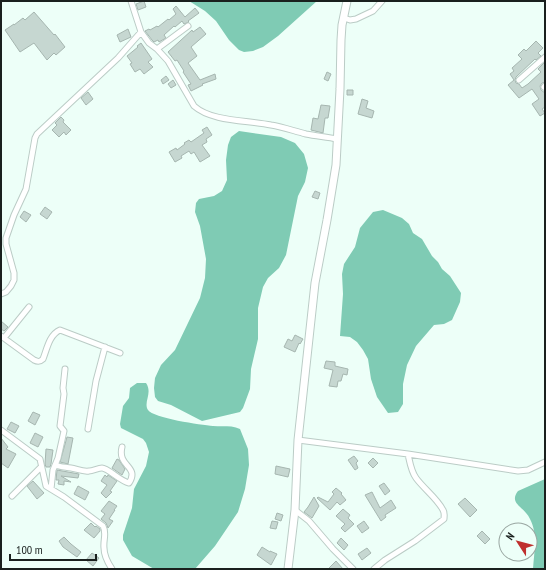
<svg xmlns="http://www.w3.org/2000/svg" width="546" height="570" font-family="'PT Sans Narrow',sans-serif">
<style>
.water{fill:#7fcbb4}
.building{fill:#c6d7d1;stroke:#a6b6b0}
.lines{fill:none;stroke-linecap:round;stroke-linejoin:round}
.street-casing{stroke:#bbccc6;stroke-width:7}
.secondary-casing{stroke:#bbccc6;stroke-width:9}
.street{stroke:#fff;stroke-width:5}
.secondary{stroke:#fff;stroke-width:7}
</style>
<rect width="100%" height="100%" fill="#edfff8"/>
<path class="water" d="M189 1H317L278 36 263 47 253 51 244 52 239 50 229 40 216 21 205 11Z
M239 131 281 137 295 143 304 154 308 168 305 182 298 196 286 255 279 268 268 278 263 287 258 308V339L251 369 250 389 243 408 240 412 202 421 171 405 158 401 155 397 154 388 155 378 161 365 175 350 200 298 205 278 206 259 200 226 195 212 196 203 199 199 214 196 222 191 227 180 226 160 228 145 231 137Z
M383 210 402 218 409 224 413 233 422 239 432 256 438 262 442 269 450 276 461 293 460 302 452 320 444 324 434 325 416 346 407 365 403 384V404L398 412 388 413 377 397 371 379 368 359 363 350 357 342 350 337 340 336 343 294 342 274 344 264 355 247 360 228 373 212Z
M137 383H146C153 393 143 402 148 410 153 418 201 425 213 426 222 427 232 425 240 429L248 449 249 465 245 489 238 512 215 546 195 569H154L132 556 123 540V535L132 508 134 489 146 466 149 452 146 443 143 439 121 428 120 424 123 406 129 398 130 388Z
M545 479V569H533C534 553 538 534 530 519 525 507 508 504 518 491Z"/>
<path class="building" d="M144 1 146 7 138 10 136 4Z
M176 6 185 17 195 8 199 13 188 21 189 22 184 24 182 21 175 27 174 26 164 35 166 38 159 42 158 40 154 42 152 40 145 31 149 29 150 30 157 26 158 27 168 19 169 20 176 14 173 9Z
M34 12 54 35 55 34 65 47 56 55 54 53 47 60 34 43 20 52 5 30 14 24V25L23 18 25 20Z
M200 27 206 34 191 47 197 56 188 63 200 80 215 74 216 79 202 84 203 85 191 91 188 85 191 84 183 72 184 71 177 60 175 61 168 52 192 30 193 32Z
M128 29 131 37 120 42 117 35Z
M536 41 543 48 538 53 541 56 536 60 535 59 516 77 515 80 516 83 519 84 522 88 528 84 541 72 538 69 545 62V82L542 83 540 86 541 90 545 93V107L542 109 545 113 540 116 532 104 539 99 532 89 519 98 508 85 514 80 510 74 514 71 512 68 522 59 518 55 524 49 526 51Z
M141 43 152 59 148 62 153 67 144 74 140 69 135 72 130 64 132 63 127 56 138 47 137 46Z
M327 72 331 74 328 81 324 79Z
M166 76 169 80 163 84 161 80Z
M173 80 176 85 171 88 168 84Z
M347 90H353V95H347Z
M88 92 93 99 86 105 81 98Z
M362 99 368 101 366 108 374 111 372 118 358 114Z
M321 105 330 106 328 118H325L323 133 311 130 313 118 318 119Z
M61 117 64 120 63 122 71 130 66 135 64 132 59 137 52 130 57 125 55 123Z
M207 127 212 135 206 139 207 142 202 145 210 156 200 162 194 152 191 154 189 151 181 156 182 158 175 162 169 152 176 148 177 150 185 144 184 143 189 140 191 142 204 133 202 130Z
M315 191 320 193 318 199 312 197Z
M45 207 52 212 47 219 40 214Z
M24 211 31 215 26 222 20 217Z
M1 321 8 327 4 331 1 329Z
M295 335 303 339 300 344 299 343 295 352 284 347 288 339 292 341Z
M326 361 335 362V366L348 369 347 375 343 374 341 381H338L337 387 329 386 333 370 324 368Z
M33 412 40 415 35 425 28 421Z
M11 422 19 426 15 433 7 429Z
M35 433 43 437 38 447 30 443Z
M67 437 73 438 68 464 60 462Z
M1 438 8 447 6 449 16 454 8 468 1 463Z
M46 449 53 450 51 464 50 467H46L45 464Z
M354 456 358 461 356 463 358 468 355 470 348 460Z
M373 458 378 463 373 468 368 463Z
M117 459 119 460 125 469 122 475 112 468Z
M276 466 290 469 288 477 275 474Z
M57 470 79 474 78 478 61 476 71 482 64 481V485L58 484 59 480H56Z
M105 475 107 477 108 475 117 481 110 491 112 492 106 498 101 493 107 485 101 481Z
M33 481 44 493 37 499 27 486Z
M384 483 390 491 385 495 379 486Z
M78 486 89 492 85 500 74 494Z
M336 488 342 493 341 494 346 500 340 505 337 502 330 510 317 498 318 497 328 502 334 494 332 492Z
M372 492 380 508 391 500 396 508 385 515 386 517 381 521 365 495Z
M314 497 319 506 312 518 304 512 308 507Z
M465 498 477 510 470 517 458 504Z
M109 501 117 506 114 510H115L109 519 113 521 108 528 106 523 101 519 105 514 101 511Z
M343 509 350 515 348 518 354 524 345 532 341 528 345 524 336 516Z
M277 513 283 515 281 521 275 519Z
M272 521 278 522 276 529 270 528Z
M364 521 369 528 362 533 357 526Z
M91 523 95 527 96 526 100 529V531L94 538 84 530Z
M482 531 490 539 485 544 477 536Z
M64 537 71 544 81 552 77 557 63 547 59 541Z
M341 538 348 545 344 550 337 543Z
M262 547 270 552V551L277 554 271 565 257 555Z
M367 548 371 553 362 560 358 554Z
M92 553 99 558 93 566 86 560Z
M336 561 343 569H328Z"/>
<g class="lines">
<g class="street-casing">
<path id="street" d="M131 1 141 32 149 43 157 49 168 61 194 106C212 122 248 120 271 125 283 127 294 131 306 134 316 136 327 137 337 139
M344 18 350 20 356 19 373 11 382 1
M157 49 188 26
M519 80 545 57
M544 87 545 86
M1 294 6 292 11 286 14 280V273L6 244V238L14 215 26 189 35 138 37 134 118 58 141 32
M1 336 34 360C38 362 40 362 43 359 47 349 49 335 60 330L120 353
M4 338 29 307
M88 429 96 381 105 347
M1 430 40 459 46 486 64 497 103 526C107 533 103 540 104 548 104 555 108 563 112 569
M298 440 408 454 518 471 528 470 545 462
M55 465C60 467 65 467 71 468 77 469 83 472 89 471 93 471 98 468 102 468 108 468 120 481 129 483 140 466 117 467 122 447
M51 489 53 470 58 458 64 431 60 426 64 394 63 388 65 369
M12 496 41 467
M295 510 309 521 333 549 353 569
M374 569 385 560 415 541 444 519C444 516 445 513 443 510 437 498 424 489 416 478 411 471 410 463 408 454"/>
</g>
<g class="secondary-casing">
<path id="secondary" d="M288 569 295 510 298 440 315 283 327 220 336 165 340 89 341 40 342 25 347 1"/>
</g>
<use href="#street" class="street"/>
<use href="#secondary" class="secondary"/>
</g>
<rect width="546" height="570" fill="none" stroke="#1a201e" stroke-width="4"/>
<g transform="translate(518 542) rotate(306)"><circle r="19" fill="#edfff8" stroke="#99a6a1"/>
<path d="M0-3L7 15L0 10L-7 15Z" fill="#bf302e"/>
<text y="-6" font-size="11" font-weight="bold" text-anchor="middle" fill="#1a201e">N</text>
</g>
<path d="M10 554v6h86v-6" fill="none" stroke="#1a201e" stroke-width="2"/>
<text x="16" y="554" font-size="12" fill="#1a201e" stroke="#edfff8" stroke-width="3" paint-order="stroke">100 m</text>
</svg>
